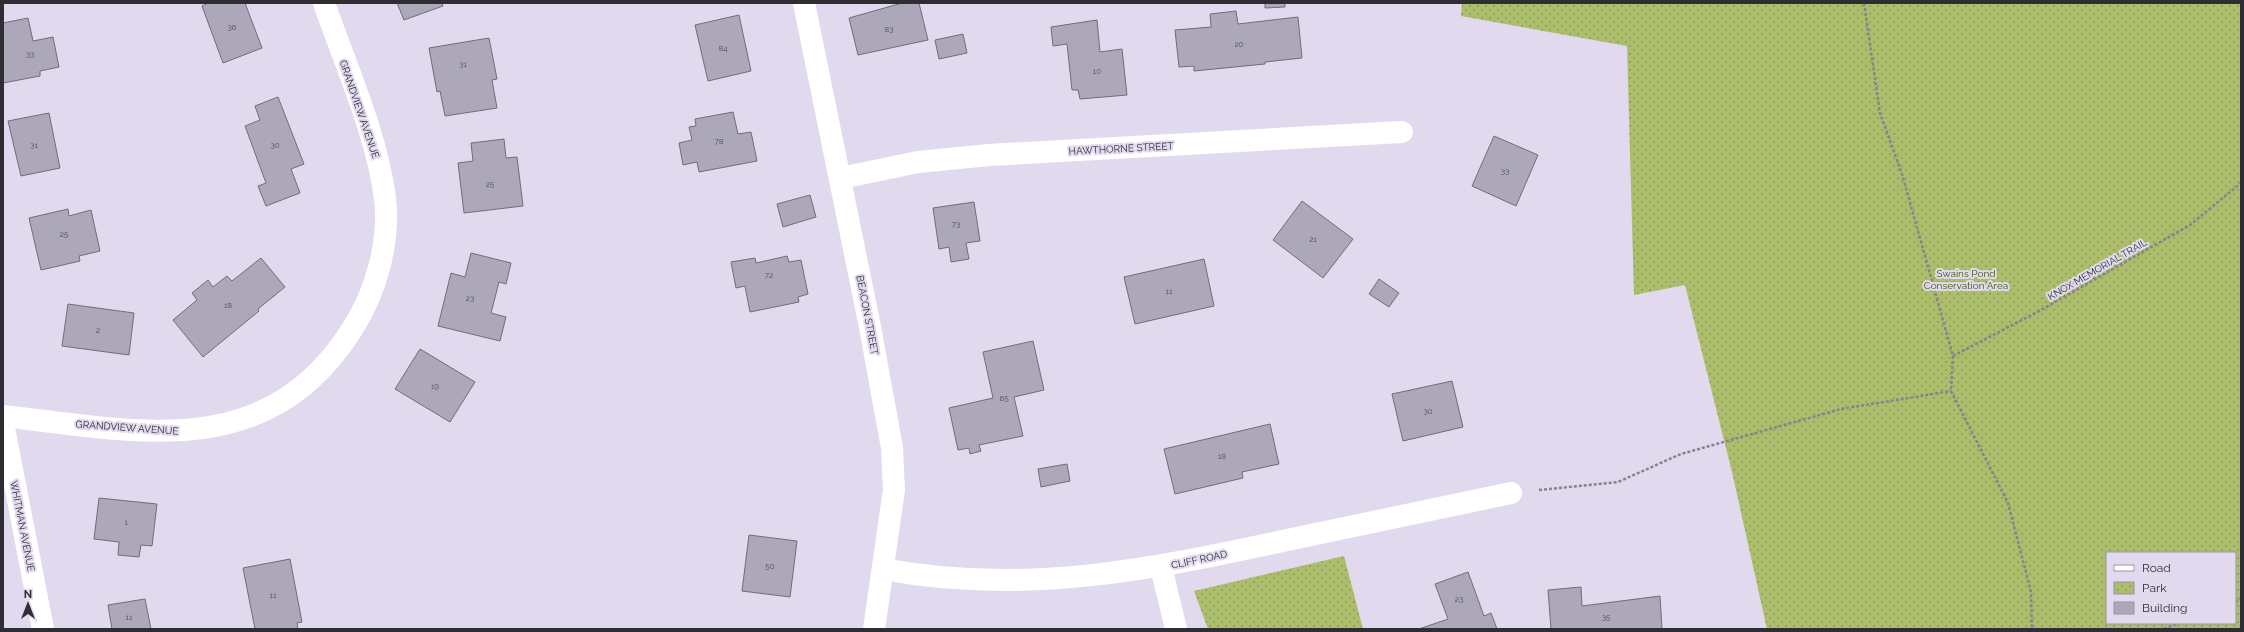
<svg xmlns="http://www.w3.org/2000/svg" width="2244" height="632" viewBox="0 0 2244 632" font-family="Raleway,sans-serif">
	<defs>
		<pattern id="park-dots" width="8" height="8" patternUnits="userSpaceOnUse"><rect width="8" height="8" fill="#acbe6b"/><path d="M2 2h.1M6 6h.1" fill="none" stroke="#8c9b59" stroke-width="1.8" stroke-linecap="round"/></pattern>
	</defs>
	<rect width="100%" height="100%" fill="#e1daee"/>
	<!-- park -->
	<g fill="url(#park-dots)" fill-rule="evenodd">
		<path d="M1462,3h779v626h-474l-35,-157 -47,-187 -51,10 -7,-249 -166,-30zM2107,553h128v70h-128z"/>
		<polygon points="1344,556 1363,629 1208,629 1194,591"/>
	</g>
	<!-- building -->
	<g fill="#ada7ba" stroke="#716b7d">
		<polygon points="208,3 245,3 262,48 223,63 202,6"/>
		<polygon points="397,3 442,3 443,6 404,20"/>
		<polygon points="902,3 919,3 928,40 858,55 849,18"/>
		<polygon points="1265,3 1285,3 1285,7 1265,8"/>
		<polygon points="1236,11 1238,24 1298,17 1302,58 1265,62 1265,64 1194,71 1194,66 1179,67 1175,30 1211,27 1210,14"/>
		<polygon points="739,15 751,71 708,81 695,25"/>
		<polygon points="28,18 33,41 53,37 59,67 40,71 40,76 3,83 3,23"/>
		<polygon points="1097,20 1100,52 1122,49 1127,95 1080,99 1078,90 1072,90 1067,44 1053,46 1051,27"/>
		<polygon points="963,34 967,53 939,59 935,40"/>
		<polygon points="489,38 497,79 492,80 497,108 445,116 440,91 437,92 429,48"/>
		<polygon points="278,97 304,164 291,169 300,193 266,206 258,186 266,183 245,126 260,120 255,106"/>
		<polygon points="733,112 738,134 751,132 757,161 699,172 697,162 683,165 679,143 692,140 689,127 696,126 695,119"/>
		<polygon points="49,113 60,168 21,176 8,121"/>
		<polygon points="1494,136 1538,155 1516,206 1472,186"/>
		<polygon points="504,139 506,158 517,157 523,206 464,213 458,163 473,161 471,143"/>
		<polygon points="810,195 816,217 783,227 777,204"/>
		<polygon points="1302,201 1353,239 1323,278 1273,240"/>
		<polygon points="974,202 980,241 966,243 969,259 951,262 949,247 939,249 933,208"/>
		<polygon points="68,209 69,216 91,210 100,251 79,256 80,261 41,270 29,218"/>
		<polygon points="471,253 511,263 506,284 499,282 491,313 506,317 500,341 438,326 451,273 465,277"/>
		<polygon points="787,256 789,262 801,260 808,294 798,297 799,302 750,312 745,286 736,288 731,262 755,258 756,263"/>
		<polygon points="261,258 285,287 258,309 259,311 203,357 173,320 197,300 192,293 208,280 213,287 227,276 232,281"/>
		<polygon points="1204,259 1214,306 1135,324 1124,277"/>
		<polygon points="1379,279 1399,293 1389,307 1369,294"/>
		<polygon points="68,304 134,313 129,355 62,346"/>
		<polygon points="1033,341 1044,390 1014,397 1023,436 979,445 981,451 970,454 969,448 958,450 949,408 993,398 983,352"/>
		<polygon points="420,349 475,382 450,422 395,389"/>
		<polygon points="1452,381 1463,427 1403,441 1392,394"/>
		<polygon points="1270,424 1279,464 1242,472 1243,478 1175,494 1164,449"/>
		<polygon points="1067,464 1070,481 1041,487 1038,469"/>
		<polygon points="99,498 157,504 152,546 141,545 139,557 118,555 119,542 94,539"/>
		<polygon points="749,535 797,541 790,597 742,591"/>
		<polygon points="290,559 302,622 297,623 298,629 255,629 243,568"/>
		<polygon points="1468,572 1484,616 1491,613 1497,629 1419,629 1448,619 1435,584"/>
		<polygon points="1581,587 1582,606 1660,596 1662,629 1551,629 1548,590"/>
		<polygon points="145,599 151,629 112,629 108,605"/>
	</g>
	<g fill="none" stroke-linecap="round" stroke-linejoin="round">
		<!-- path -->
		<g stroke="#878290" stroke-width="2.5" stroke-dasharray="3 2" stroke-linecap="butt">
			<polyline points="1864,3 1880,113 1902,174 1953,356 1951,391 2008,503 2031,592 2032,629"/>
			<polyline points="1953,356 2041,310 2190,225 2241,183"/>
			<polyline points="1539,490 1618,482 1681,454 1841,409 1951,391"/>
			<polyline points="2235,602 2241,599"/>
			<polyline points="2164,629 2179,623"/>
		</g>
		<!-- minor -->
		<g stroke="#fff" stroke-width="22">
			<polyline points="804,3 870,327 892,448 894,490 874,629"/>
			<polyline points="841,178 918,162 989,155 1402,132"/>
			<path d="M3,416c133,15 262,48 348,-85 25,-38 39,-88 34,-133 -9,-67 -39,-131 -61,-195"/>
			<polyline points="3,423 43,629"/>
			<polyline points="1161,567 1176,629"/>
			<path d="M883,569c142,27 271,0 409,-30 73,-15 146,-30 219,-46"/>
		</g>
	</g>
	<g text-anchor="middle" stroke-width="4" stroke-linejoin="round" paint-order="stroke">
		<!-- number labels -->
		<g font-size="8" fill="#4e4c56">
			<text x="232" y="30">36</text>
			<text x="889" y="32">83</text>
			<text x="1239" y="47">20</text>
			<text x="723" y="51">84</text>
			<text x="30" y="57">33</text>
			<text x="463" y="67">31</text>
			<text x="1097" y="74">10</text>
			<text x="719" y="144">78</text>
			<text x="34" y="148">31</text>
			<text x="275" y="148">30</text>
			<text x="1505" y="174">33</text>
			<text x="490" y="187">25</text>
			<text x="956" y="227">73</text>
			<text x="64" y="237">25</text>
			<text x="1313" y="242">21</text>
			<text x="769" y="278">72</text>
			<text x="1169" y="294">11</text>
			<text x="470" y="301">23</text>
			<text x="228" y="308">18</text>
			<text x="98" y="333">2</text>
			<text x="435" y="389">19</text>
			<text x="1004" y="401">65</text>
			<text x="1428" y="414">30</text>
			<text x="1222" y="459">18</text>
			<text x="126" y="525">1</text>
			<text x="770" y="569">50</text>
			<text x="273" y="598">11</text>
			<text x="1459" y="602">23</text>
			<text x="129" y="620">11</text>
			<text x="1606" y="620">35</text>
		</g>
		<!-- street labels -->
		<g font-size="10" fill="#2f2d34" stroke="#e1daee">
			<text transform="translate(360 109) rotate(71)" y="4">GRANDVIEW AVENUE</text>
			<text transform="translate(1121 148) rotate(-3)" y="4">HAWTHORNE STREET</text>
			<text transform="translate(2097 269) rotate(-30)" y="4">KNOX MEMORIAL TRAIL</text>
			<text transform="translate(868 315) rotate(79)" y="4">BEACON STREET</text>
			<text transform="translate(127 427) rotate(4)" y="4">GRANDVIEW AVENUE</text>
			<text transform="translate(23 526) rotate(79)" y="4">WHITMAN AVENUE</text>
			<text transform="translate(1199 559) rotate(-12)" y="4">CLIFF ROAD</text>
		</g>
		<!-- park labels -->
		<g font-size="10" fill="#46520c" stroke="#e1daee">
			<text x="1966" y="277">Swains Pond<tspan x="1966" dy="12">Conservation Area</tspan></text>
		</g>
	</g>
	<!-- border -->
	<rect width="2244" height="632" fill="none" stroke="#2f2d34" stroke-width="8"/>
	<!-- legend -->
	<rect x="2106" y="552" width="130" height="72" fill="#e1daee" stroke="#9a95a4"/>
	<rect x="2114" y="565" width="20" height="6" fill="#ffffff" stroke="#9a95a4"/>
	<text x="2142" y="572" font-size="12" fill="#2f2d34">Road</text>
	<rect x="2114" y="582" width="20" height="12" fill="url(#park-dots)" stroke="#9a95a4"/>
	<text x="2142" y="592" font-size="12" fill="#2f2d34">Park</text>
	<rect x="2114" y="602" width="20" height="12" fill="#ada7ba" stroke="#9a95a4"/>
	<text x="2142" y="612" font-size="12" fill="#2f2d34">Building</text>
	<!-- north arrow -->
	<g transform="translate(28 604)" stroke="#e1daee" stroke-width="3" paint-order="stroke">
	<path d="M0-3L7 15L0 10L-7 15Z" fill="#2f2d34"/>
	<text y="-6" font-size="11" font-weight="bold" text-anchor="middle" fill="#2f2d34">N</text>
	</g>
</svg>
